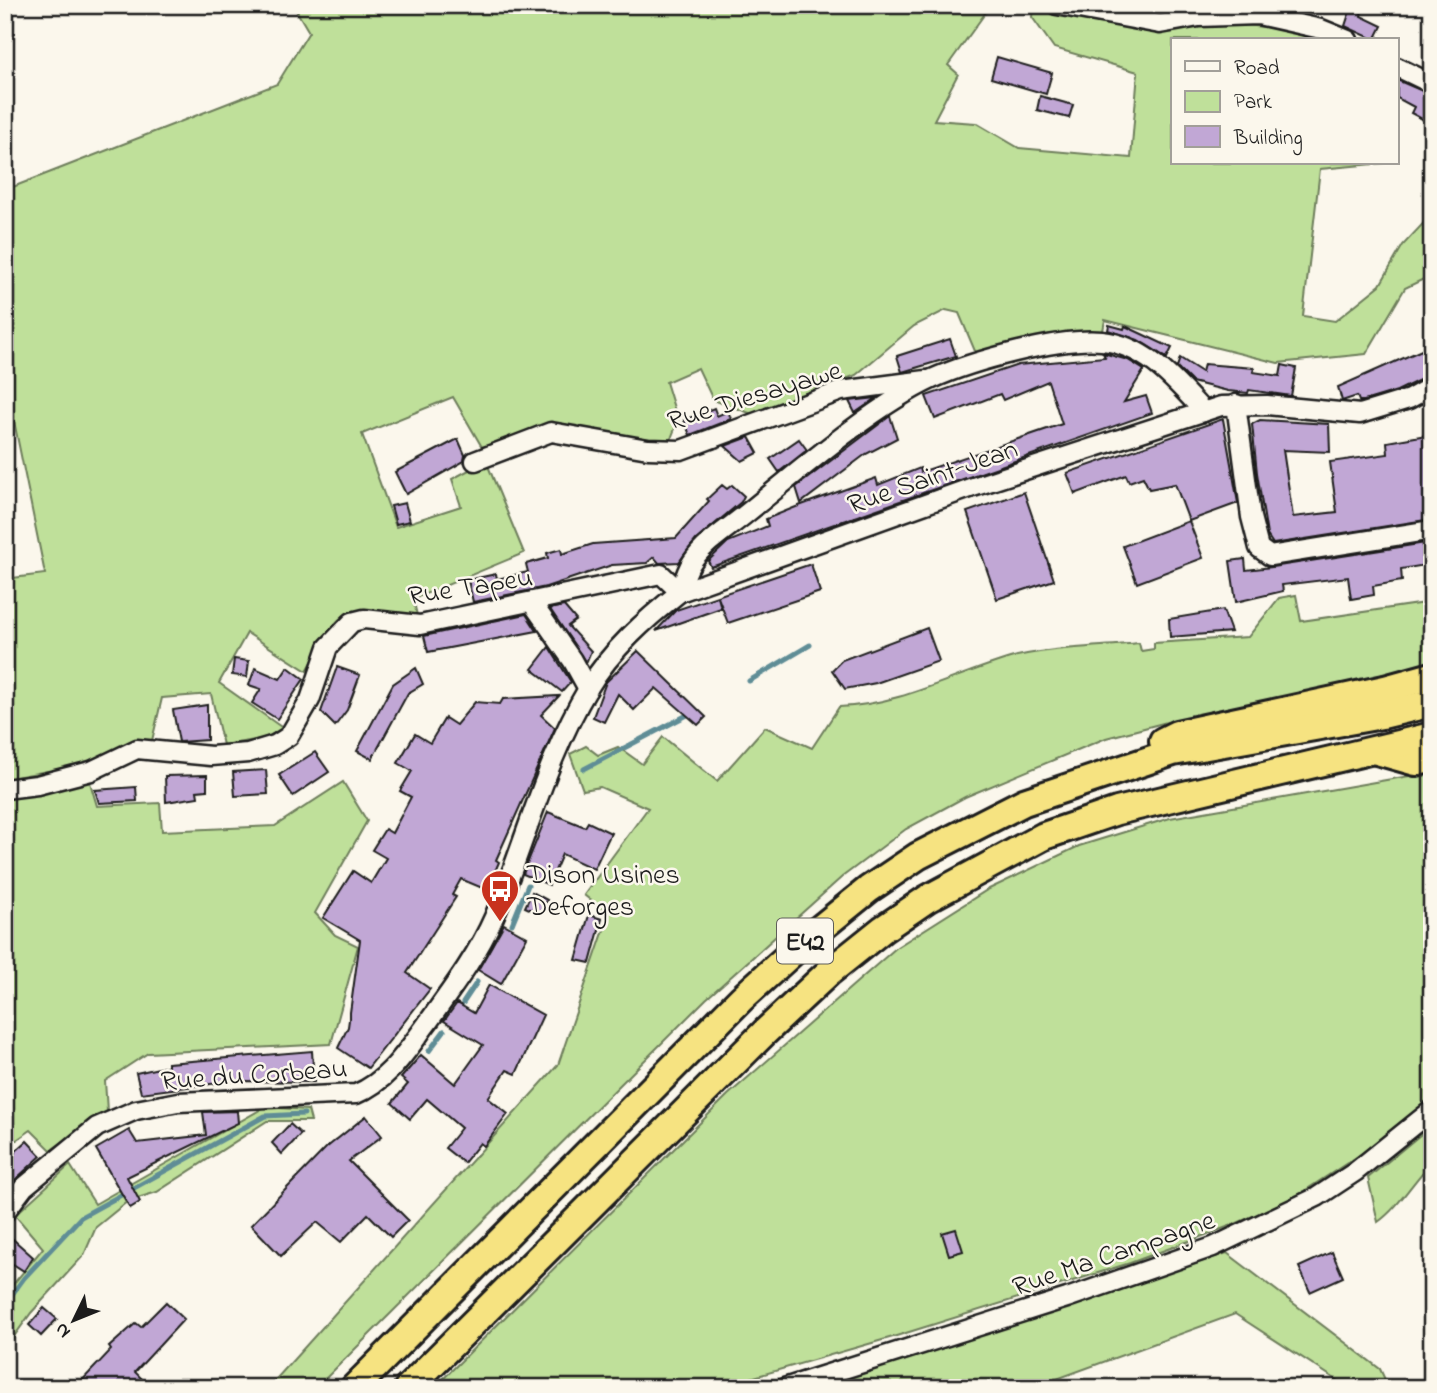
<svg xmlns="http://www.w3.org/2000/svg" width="1437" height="1393" viewBox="0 0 1437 1393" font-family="'Indie Flower',sans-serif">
	<rect width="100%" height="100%" fill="#fbf7ec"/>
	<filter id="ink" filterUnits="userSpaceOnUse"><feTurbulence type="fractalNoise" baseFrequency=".0143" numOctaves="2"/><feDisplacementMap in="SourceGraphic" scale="14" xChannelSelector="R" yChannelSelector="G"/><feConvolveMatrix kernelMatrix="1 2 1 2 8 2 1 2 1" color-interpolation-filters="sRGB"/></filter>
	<g filter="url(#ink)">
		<!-- green -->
		<g fill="#bfe09a" stroke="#6e7e5b" stroke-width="2">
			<path d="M293,5h698l-43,60 10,9 -24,46 42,3 43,25 112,10 7,-86 -84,-24 -22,-31 1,-9 123,24 66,-9 63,6 29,11h-141v123h212l-65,6 -17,147 32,5 45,-36 23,-40 29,-31v61l-27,13 -39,66 -88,9 -173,-43 -3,16 -125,20 -18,-43 -13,-3 -32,16 -58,49 -101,40 -42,-15 -15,-32 -32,14 12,39 -8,20 -123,-12 -65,18 -29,-50 -91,37 34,93 65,-21 -9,-27 34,-18 38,92 -111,46 4,16c-78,-10 -73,-12 -110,56l-60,-38 -28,50 65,46 -22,10 -39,6 -12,-51 -49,4 -11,47 -18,-1 -48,20 -80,15v-200l40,-5 -33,-163 -7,1v-222l272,-106 32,-52z"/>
			<polygon points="1080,5 1265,5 1263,10 1155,16"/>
			<path d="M1296,595l5,26 131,-19v62l-162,41 -103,17 -61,16 -141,59 -59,32 -64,48 -136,122 -390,389h-48l290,-323 51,-150 -25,-20 64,-87 -48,-21 -17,3 -13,-36 16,-8 12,9 20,-8 24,17 21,-27 54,44 48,-54 47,21 27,-41c61,-2 114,-32 171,-49 33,-10 92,-11 129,-15l2,8 13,-2v-6l94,-6 31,-39z"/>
			<polygon points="1432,772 1432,1099 1364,1152 1295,1197 1235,1224 1130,1263 893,1337 716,1388 434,1388 728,1095 897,947 987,890 1079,846 1170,818"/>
			<polygon points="89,779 97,806 160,803 162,831 275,826 343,782 367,821 315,913 335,935 358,946 331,1044 148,1053 105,1081 107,1111 51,1150 31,1130 5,1148 5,794"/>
			<polygon points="265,1107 308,1110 311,1121 267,1121 157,1192 128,1201 96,1227 84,1255 31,1313 5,1349 5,1294 43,1248 15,1215 70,1165 95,1204"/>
			<path d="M1432,1125v37c-19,19 -33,45 -54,60l-10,-44z"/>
			<polygon points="1227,1253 1380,1369 1389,1388 1349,1388 1235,1314 1032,1388 797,1388 1075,1304"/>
		</g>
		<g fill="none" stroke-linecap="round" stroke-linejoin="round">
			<!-- stream -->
			<g stroke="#5e8d96" stroke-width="5">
				<polyline points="749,681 810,645"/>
				<polyline points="584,769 693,712"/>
				<polyline points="512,924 528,885"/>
				<polyline points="463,1003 477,982"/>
				<polyline points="429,1051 444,1031"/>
				<polyline points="5,1304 24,1278 81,1217 265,1116 304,1114"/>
			</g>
		</g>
		<!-- building -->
		<g fill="#c1a7d5" stroke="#1c1c1c" stroke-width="2">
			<polygon points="1352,5 1363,5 1361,16 1382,26 1375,40 1345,26"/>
			<polygon points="997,57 1052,73 1046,94 991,78"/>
			<polygon points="1397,80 1432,95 1432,105 1424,120 1411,113 1414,107 1397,98"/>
			<polygon points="1040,96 1073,105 1069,118 1037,110"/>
			<polygon points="1109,325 1124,329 1125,326 1172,348 1167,358 1138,340 1108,330"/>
			<polygon points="950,339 956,356 902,372 897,356"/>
			<polygon points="1424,349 1432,357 1432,374 1397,391 1364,401 1359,401 1357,396 1342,401 1338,387"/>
			<polygon points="1103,353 1128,360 1144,370 1124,402 1146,396 1152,413 711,567 708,561 728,542 768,526 766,519 796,507 876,478 878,485 920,468 921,472 1062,424 1048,381 1003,400 1000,394 935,419 926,396 1018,365 1105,357"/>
			<polygon points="1180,358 1202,372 1204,364 1254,368 1253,372 1280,376 1282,365 1296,368 1291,396 1249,390 1248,393 1228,391 1192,382 1177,367"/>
			<polygon points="877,398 855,413 849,401"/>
			<polygon points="714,408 717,416 728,411 731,419 690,435 684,420"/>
			<polygon points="890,416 897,438 866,454 801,503 796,487"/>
			<polygon points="1223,419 1238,503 1189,521 1175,484 1149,489 1143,477 1129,482 1126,475 1075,494 1067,473"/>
			<polygon points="1260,420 1329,424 1330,452 1283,450 1293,517 1337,512 1330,462 1388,454 1387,442 1432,434 1432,519 1273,544 1267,535 1257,473 1252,424"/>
			<polygon points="749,437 758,453 742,461 725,446"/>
			<polygon points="458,439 465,455 464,461 406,494 395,472"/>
			<polygon points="799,439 807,450 779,472 770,459"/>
			<polygon points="722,485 727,489 732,485 744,496 741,502 696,540 679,562 659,563 654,557 647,563 612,565 546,587 473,602 468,580 496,574 497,579 528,572 526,564 548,558 547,553 561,549 562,554 593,544 676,538 709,501 707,499"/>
			<polygon points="1024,492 1054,580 997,599 967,512"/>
			<polygon points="405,503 410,521 396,524 391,506"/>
			<polygon points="1189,521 1203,558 1137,583 1123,546"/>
			<polygon points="1432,542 1432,564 1401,569 1402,581 1373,586 1374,595 1351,599 1348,577 1282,585 1283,591 1236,602 1230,561 1245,559 1246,570 1272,567"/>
			<polygon points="811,564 820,592 728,623 718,597 721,608 656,631 676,610"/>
			<polygon points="564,606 576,620 568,626 591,651 586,663 550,609"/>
			<polygon points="1223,610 1231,632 1170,637 1169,619"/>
			<polygon points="526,614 537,631 428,652 424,636"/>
			<polygon points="927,628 939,661 876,683 845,689 832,670 842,660"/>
			<polygon points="549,647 571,682 562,692 532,669"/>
			<polygon points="638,651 706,717 698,725 656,688 634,710 618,694 604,722 593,717 606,682"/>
			<polygon points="234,659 249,661 247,677 232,675"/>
			<polygon points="288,667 304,679 277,719 252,703 261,689 249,685 255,668 280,679"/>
			<polygon points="337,667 360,675 347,710 335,726 321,712"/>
			<polygon points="416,668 423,684 408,693 372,759 357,751 393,684"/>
			<polygon points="559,696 541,715 555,728 496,860 499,862 487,890 461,879 452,895 456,897 407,973 430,989 368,1068 338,1048 348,1027 360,940 323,918 353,871 371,883 386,858 372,850 385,829 392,833 411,797 400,791 412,771 398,763 415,734 430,743 445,718 456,725 475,702 500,704 503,699"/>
			<polygon points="207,705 207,740 179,742 173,710"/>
			<polygon points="315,752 329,772 293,796 279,775"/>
			<polygon points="266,770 268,794 235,796 233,772"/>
			<polygon points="207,775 207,790 197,791 198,797 166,802 165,776"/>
			<polygon points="136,787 137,801 99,803 95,790"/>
			<polygon points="548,812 585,827 588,822 611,833 594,869 562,854 549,885 523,874"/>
			<polygon points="532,892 547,900 540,914 525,907"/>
			<polygon points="589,915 602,919 590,963 576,960"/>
			<polygon points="504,924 527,937 501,984 478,970"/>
			<polygon points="489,985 543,1015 516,1074 507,1070 488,1098 508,1114 484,1146 480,1143 464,1163 445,1148 461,1128 427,1099 410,1119 392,1103 408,1084 401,1078 421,1055 455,1084 483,1045 444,1021 457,1003 474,1013"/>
			<polygon points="312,1051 314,1082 234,1081 141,1093 136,1073 168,1066 168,1063"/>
			<polygon points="237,1111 238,1123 127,1177 140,1202 130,1208 96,1149 129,1130 137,1143 206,1135 203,1112"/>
			<polygon points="366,1116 382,1136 349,1161 408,1220 391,1237 368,1214 341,1242 317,1222 281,1256 251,1225 326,1148"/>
			<polygon points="290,1124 301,1134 282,1154 272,1143"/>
			<polygon points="27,1141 41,1156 5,1189 5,1161"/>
			<polygon points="956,1229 963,1251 949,1255 942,1233"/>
			<polygon points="5,1232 33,1257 24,1271 5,1259"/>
			<polygon points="1332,1252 1343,1277 1310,1292 1299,1267"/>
			<polygon points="166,1302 184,1319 135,1372 151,1388 75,1388 111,1350 109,1347 136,1323 141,1327"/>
			<polygon points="44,1308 57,1319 41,1336 29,1325"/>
		</g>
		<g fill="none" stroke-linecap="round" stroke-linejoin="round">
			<defs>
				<g id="minor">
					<polyline points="1057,5 1160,24 1199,17 1258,15 1321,29 1348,40"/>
					<polyline points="1397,67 1432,84"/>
					<polyline points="1236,404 1251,517 1259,548 1270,556 1432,530"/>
					<polyline points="475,461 551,432 648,449 681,450 841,391 926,380"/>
					<path d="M680,592c3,-9 6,-21 12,-30 13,-20 37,-34 55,-49 52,-42 125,-106 185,-134 40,-18 127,-42 170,-38 44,4 74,41 102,71"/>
					<polyline points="532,603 572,660 588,689"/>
					<polyline points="5,789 37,785 91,771 137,749 211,756 248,753 275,745 289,736 310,700 328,647 352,622 364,619 420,625 661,574 680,592"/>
					<path d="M5,1212l19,-25 73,-60 39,-17 42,-8 178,-8c32,-13 50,-42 70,-69 25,-35 51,-69 68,-108 32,-76 52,-159 95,-230 23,-38 56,-67 91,-95l293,-105 248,-81 46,-1 93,9 49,-15 23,-13"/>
					<polyline points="784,1388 1067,1298 1213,1247 1317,1197 1355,1172 1432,1110"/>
				</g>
				<g id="highway">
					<polyline points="1163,741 1177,734 1385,689 1432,676"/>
					<polyline points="1377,751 1416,762 1432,759"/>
					<polyline points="354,1388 742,998 806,940 869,889 918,856 1024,802 1173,752 1382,715 1432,703"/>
					<polyline points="408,1388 765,1032 828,973 883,929 927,899 1044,836 1117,811 1432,736"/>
				</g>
			</defs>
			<!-- minor casing -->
			<use href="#minor" stroke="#1c1c1c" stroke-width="23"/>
			<!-- highway casing -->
			<use href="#highway" stroke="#1c1c1c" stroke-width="32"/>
			<!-- minor -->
			<use href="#minor" stroke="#fbf7ec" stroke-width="18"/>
			<!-- highway -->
			<use href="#highway" stroke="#f6e381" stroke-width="26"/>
		</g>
	</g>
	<!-- icons -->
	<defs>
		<symbol id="bus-pin" viewBox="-11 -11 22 30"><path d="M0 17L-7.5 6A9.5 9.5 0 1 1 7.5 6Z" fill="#c8321e" stroke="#fbf7ec"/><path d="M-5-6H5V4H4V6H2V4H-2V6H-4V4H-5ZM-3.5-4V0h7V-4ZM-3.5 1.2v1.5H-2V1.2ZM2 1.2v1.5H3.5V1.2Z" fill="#fff"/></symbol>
	</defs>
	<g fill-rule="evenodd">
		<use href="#bus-pin" x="478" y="867" width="44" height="60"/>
	</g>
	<g text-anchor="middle" stroke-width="5" stroke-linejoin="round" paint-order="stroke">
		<!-- shield labels -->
		<rect fill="#fbf7ec" stroke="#5f5e5a" stroke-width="2" x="777" y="918.5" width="56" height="45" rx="5"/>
		<g font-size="26" font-weight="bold" fill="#1c1c1c">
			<text x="805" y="950">E42</text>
		</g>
		<!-- street labels -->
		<g font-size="28" fill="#1c1c1c" stroke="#fbf7ec">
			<text transform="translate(754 394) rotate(-17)" y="10">Rue Diesayawe</text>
			<text transform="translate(932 475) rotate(-19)" y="10">Rue Saint-Jean</text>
			<text transform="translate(470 585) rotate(-9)" y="10">Rue Tapeu</text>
			<text transform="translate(254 1073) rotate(-4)" y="10">Rue du Corbeau</text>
			<text transform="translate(1113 1252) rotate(-19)" y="10">Rue Ma Campagne</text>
		</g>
		<!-- poi labels -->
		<g font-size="28" fill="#1c1c1c" stroke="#fbf7ec" text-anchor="start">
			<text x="527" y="883">Dison Usines<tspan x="527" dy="32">Deforges</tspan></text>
		</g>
	</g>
	<!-- margin -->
	<rect width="1437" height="1393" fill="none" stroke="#fbf7ec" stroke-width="28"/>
	<rect x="14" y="14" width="1409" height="1365" fill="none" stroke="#1c1c1c" stroke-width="2.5" filter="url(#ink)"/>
	<!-- legend -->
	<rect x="1171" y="38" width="228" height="126" fill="#fbf7ec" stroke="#a29f99" stroke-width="2"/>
	<rect x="1185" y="61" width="35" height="10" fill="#fbf7ec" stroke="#a29f99" stroke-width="2"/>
	<text x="1234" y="74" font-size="21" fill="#1c1c1c">Road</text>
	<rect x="1185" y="91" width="35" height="21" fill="#bfe09a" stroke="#a29f99" stroke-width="2"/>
	<text x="1234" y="108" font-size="21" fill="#1c1c1c">Park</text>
	<rect x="1185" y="126" width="35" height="21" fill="#c1a7d5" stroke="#a29f99" stroke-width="2"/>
	<text x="1234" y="144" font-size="21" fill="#1c1c1c">Building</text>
	<!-- north arrow -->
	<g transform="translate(74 1320) rotate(227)" stroke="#fbf7ec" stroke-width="5" paint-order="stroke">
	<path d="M0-5L12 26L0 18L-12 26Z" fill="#1c1c1c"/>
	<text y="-10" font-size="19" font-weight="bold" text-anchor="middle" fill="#1c1c1c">N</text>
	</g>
</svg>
